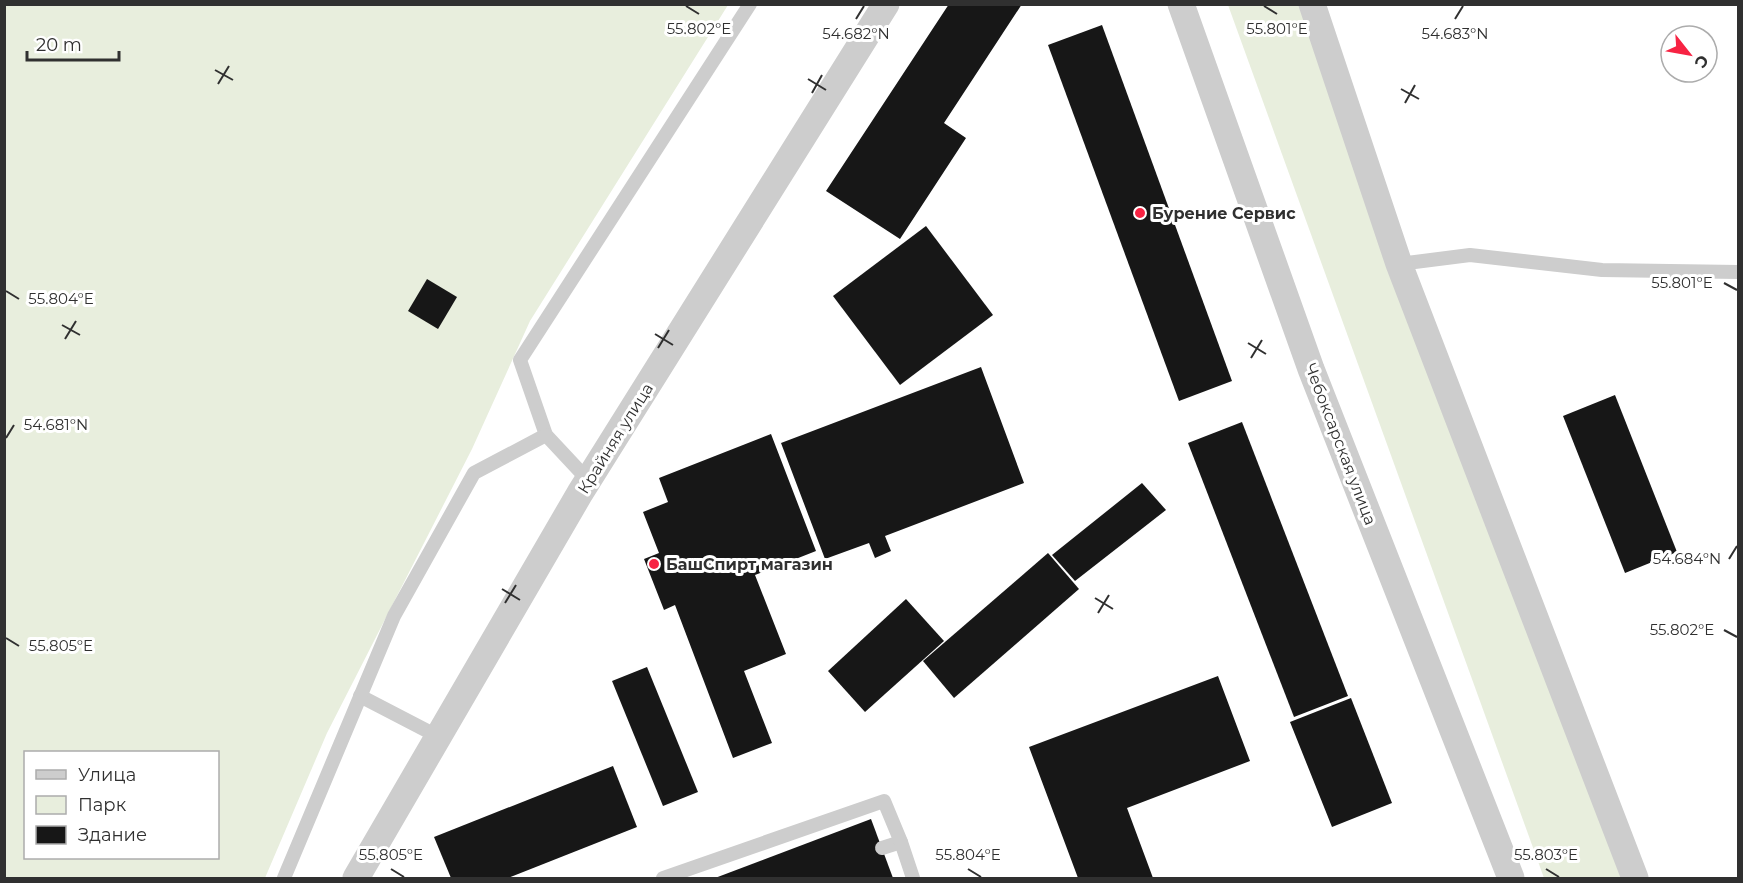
<svg xmlns="http://www.w3.org/2000/svg" width="1743" height="883" viewBox="0 0 1743 883" font-family="Montserrat,sans-serif">
	<rect width="100%" height="100%" fill="#fff"/>
	<!-- green -->
	<g fill="#e8eedd" fill-rule="evenodd">
		<path d="M5,5h723l-198,316 -58,128 -145,284 -62,145h-260zM26,752h192v106h-192z"/>
		<polygon points="1228,5 1305,5 1621,878 1544,878"/>
	</g>
	<!-- building -->
	<g fill="#171717">
		<polygon points="949,4 1022,4 944,123 966,138 900,239 826,191"/>
		<polygon points="1102,25 1232,381 1179,401 1048,45"/>
		<polygon points="926,226 993,315 900,385 833,296"/>
		<polygon points="427,279 457,297 438,329 408,311"/>
		<polygon points="981,367 1024,483 885,536 891,551 875,558 869,543 825,559 781,443"/>
		<polygon points="1615,395 1677,552 1625,573 1563,416"/>
		<polygon points="1242,422 1348,696 1294,717 1188,443"/>
		<polygon points="771,434 816,551 755,575 786,654 744,671 772,743 733,758 675,605 664,610 644,559 659,553 643,512 668,502 659,478"/>
		<polygon points="1142,483 1166,510 1075,581 1052,555"/>
		<polygon points="1048,553 1079,589 954,698 923,661"/>
		<polygon points="906,599 944,641 865,712 828,671"/>
		<polygon points="647,667 698,792 663,806 612,681"/>
		<polygon points="1218,676 1250,761 1127,808 1153,878 1078,878 1029,747"/>
		<polygon points="1351,698 1392,803 1332,827 1290,722"/>
		<polygon points="613,766 637,827 508,878 451,878 434,837"/>
		<polygon points="871,819 893,878 715,878"/>
	</g>
	<g fill="none" stroke-linecap="round" stroke-linejoin="round">
		<!-- lane -->
		<g stroke="#cdcdcd" stroke-width="14">
			<polyline points="1399,264 1470,255 1602,270 1738,272"/>
			<polyline points="588,480 546,435 520,360 750,4"/>
			<polyline points="360,696 439,737"/>
			<polyline points="882,848 901,842"/>
			<polyline points="284,878 394,616 474,473 546,435"/>
			<polyline points="663,878 884,801 901,842 913,878"/>
		</g>
		<!-- street -->
		<g stroke="#cdcdcd" stroke-width="27">
			<polyline points="1181,4 1311,369 1511,878"/>
			<polyline points="1312,4 1399,264 1635,878"/>
			<polyline points="356,878 580,493 886,4"/>
		</g>
	</g>
	<!-- ticks -->
	<path fill="none" stroke="#303030" stroke-width="2" d="M686,6l13,8M1264,6l13,8M856,19l8,-13M1455,19l8,-13M215,70l18,10M808,79l18,11M218,84l11,-18M1401,89l18,10M812,93l10,-18M1405,103l10,-18M1724,283l13,7M6,291l13,8M62,325l18,10M655,334l18,11M65,339l11,-18M1248,343l18,11M658,348l11,-18M1251,358l11,-18M6,438l8,-13M1729,559l8,-13M502,589l18,11M1095,598l18,11M505,603l11,-18M1098,613l11,-18M1724,630l13,7M6,638l13,8M391,869l13,8M968,869l13,8M1546,869l13,8"/>
	<!-- markers -->
	<g fill="#f72343" stroke="#fff" stroke-width="2">
		<circle cx="1140" cy="213" r="6"/>
		<circle cx="654" cy="564" r="6"/>
	</g>
	<g text-anchor="middle" stroke-width="6" stroke-linejoin="round" paint-order="stroke">
		<!-- poi labels -->
		<g font-size="16" font-weight="bold" fill="#303030" stroke="#fff" text-anchor="start">
			<text x="1152" y="219">Бурение Сервис</text>
			<text x="666" y="570">БашСпирт магазин</text>
		</g>
		<!-- street labels -->
		<g font-size="16" fill="#303030" stroke="#fff">
			<text transform="translate(615 438) rotate(-58)" y="6">Крайняя улица</text>
			<text transform="translate(1341 444) rotate(69)" y="6">Чебоксарская улица</text>
		</g>
	</g>
	<g font-size="15" text-anchor="middle" fill="#303030" stroke="#fff" stroke-width="6" stroke-linejoin="round" paint-order="stroke">
		<text x="699" y="34">55.802°E</text>
		<text x="1277" y="34">55.801°E</text>
		<text x="856" y="39">54.682°N</text>
		<text x="1455" y="39">54.683°N</text>
		<text x="1682" y="288">55.801°E</text>
		<text x="61" y="304">55.804°E</text>
		<text x="56" y="430">54.681°N</text>
		<text x="1687" y="564">54.684°N</text>
		<text x="1682" y="635">55.802°E</text>
		<text x="61" y="651">55.805°E</text>
		<text x="391" y="860">55.805°E</text>
		<text x="968" y="860">55.804°E</text>
		<text x="1546" y="860">55.803°E</text>
	</g>
	<!-- border -->
	<rect width="1743" height="883" fill="none" stroke="#303030" stroke-width="12"/>
	<!-- legend -->
	<rect x="24" y="751" width="195" height="108" fill="#ffffff" stroke="#acacac" stroke-width="1.5"/>
	<rect x="36" y="770" width="30" height="9" fill="#cdcdcd" stroke="#acacac" stroke-width="1.5"/>
	<text x="78" y="781" font-size="18" fill="#303030">Улица</text>
	<rect x="36" y="796" width="30" height="18" fill="#e8eedd" stroke="#acacac" stroke-width="1.5"/>
	<text x="78" y="811" font-size="18" fill="#303030">Парк</text>
	<rect x="36" y="826" width="30" height="18" fill="#171717" stroke="#acacac" stroke-width="1.5"/>
	<text x="78" y="841" font-size="18" fill="#303030">Здание</text>
	<!-- north arrow -->
	<g transform="translate(1689 54) rotate(121)"><circle r="28" fill="#ffffff" stroke="#acacac" stroke-width="1.5"/>
	<path d="M0-4.5L10 22L0 15L-10 22Z" fill="#f72343"/>
	<text y="-9" font-size="16" font-weight="bold" text-anchor="middle" fill="#303030">С</text>
	</g>
	<!-- scale -->
	<path d="M27 51v9h92v-9" fill="none" stroke="#303030" stroke-width="3"/>
	<text x="36" y="51" font-size="18" fill="#303030" stroke="#ffffff" stroke-width="4.5" paint-order="stroke">20 m</text>
</svg>
